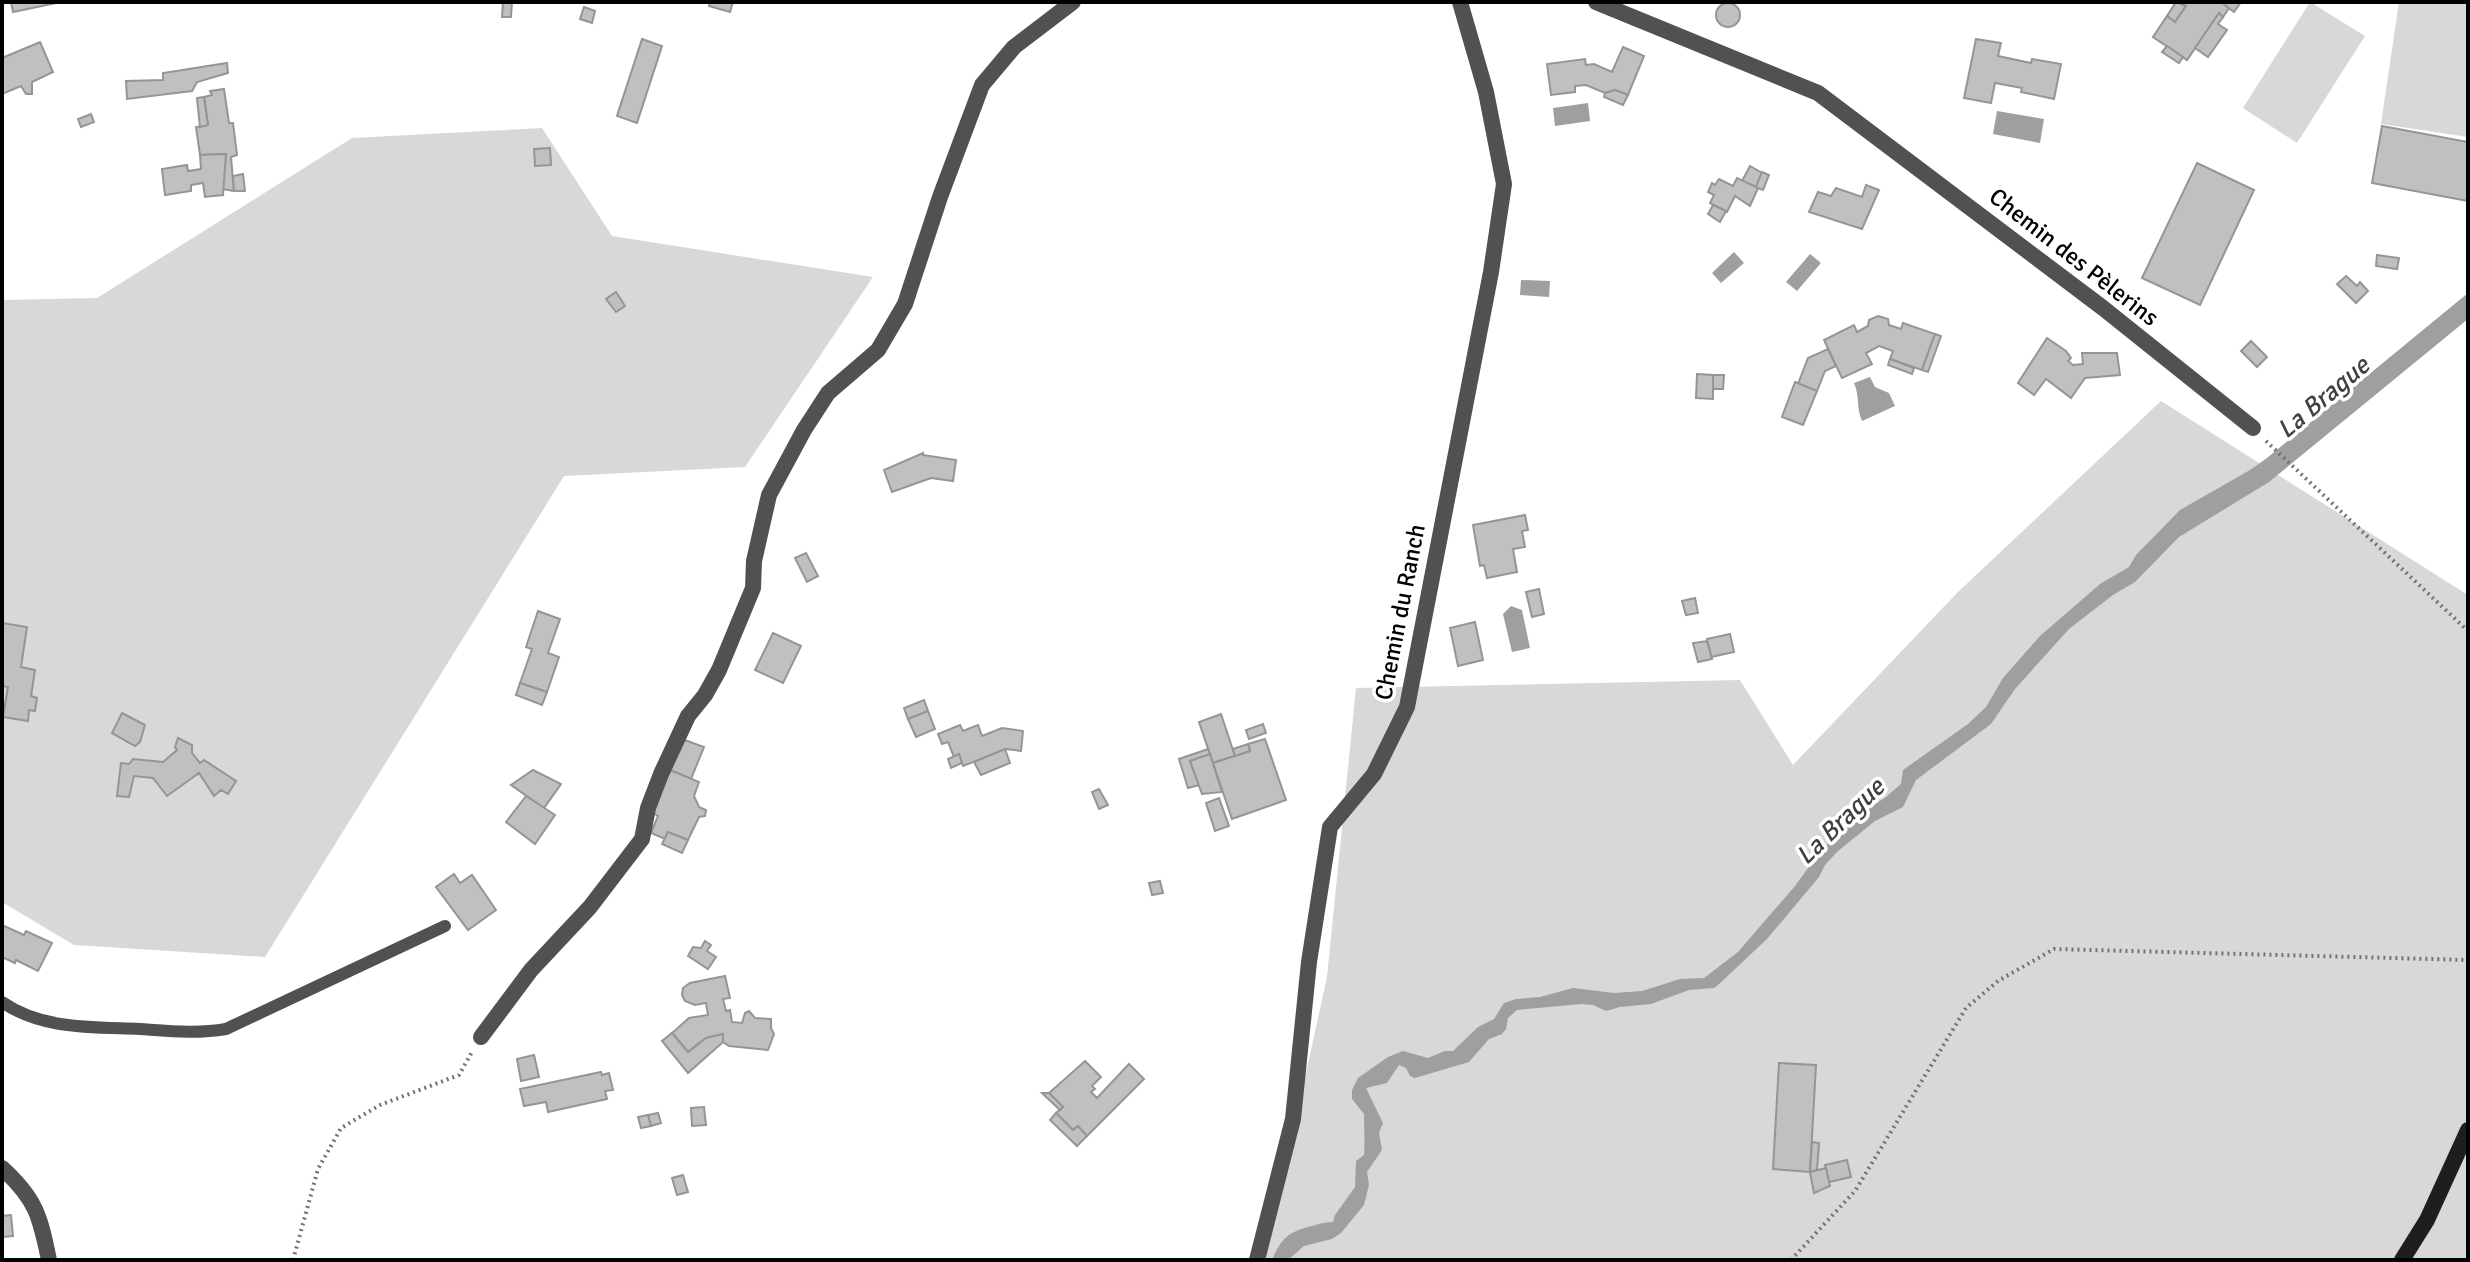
<svg xmlns="http://www.w3.org/2000/svg" width="2470" height="1262" viewBox="0 0 2470 1262" font-family="Signika,sans-serif">
	<rect width="100%" height="100%" fill="#fff"/>
	<!-- green -->
	<g fill="#d8d8d8">
		<polygon points="2310,2 2365,36 2297,143 2243,108"/>
		<polygon points="2399,2 2468,2 2468,137 2381,124"/>
		<polygon points="542,128 612,236 873,277 745,467 564,476 265,957 74,945 2,902 2,300 97,298 352,138"/>
		<polygon points="2161,401 2468,595 2468,1260 1265,1260 1327,977 1356,688 1740,680 1793,765 1957,593"/>
	</g>
	<!-- water -->
	<g fill="#9f9f9f">
		<polygon points="1588,103 1590,121 1555,126 1553,108"/>
		<polygon points="1997,111 2044,119 2040,143 1993,134"/>
		<polygon points="1734,252 1744,263 1721,283 1712,273"/>
		<polygon points="1810,254 1821,263 1797,291 1786,282"/>
		<polygon points="1521,280 1550,281 1549,297 1520,295"/>
		<path d="M2468,293v26l-199,163 -90,55 -44,45 -22,13 -44,34 -54,60 -24,35 -75,56 -13,27 -28,14 -37,30 -13,14 -6,12 -52,62 -49,46 -4,3 -25,2 -38,14 -31,3 -14,4 -13,-6 -11,-1 -65,6 -9,8 -2,11 -4,5 -13,5 -20,23 -54,16 -5,-2 -4,-8 -7,-3 -12,18 -21,5 17,35 -4,10 3,17 -15,22 2,13 -5,20 -23,28 -9,6 -28,7 -16,14h-16c9,-20 14,-27 36,-33 8,-2 16,-5 25,-5l2,-7 20,-28 1,-26 8,-6c1,-13 0,-28 0,-41l-12,-15v-9l6,-12 30,-21 15,-6 25,7 17,-7h8l25,-24 16,-8 10,-16 12,-4 24,-2 33,-9 41,5 28,-2 38,-12 24,-1 34,-26 57,-66 27,-37 33,-32 31,-20 15,-13 2,-14 65,-46 18,-17 17,-29 37,-42 60,-52 29,-17 7,-12 44,-45 70,-40 17,-12z"/>
		<path d="M1870,377l5,10 14,6 6,13 -33,15c-6,-14 -2,-24 -8,-38z"/>
		<polygon points="1511,606 1522,610 1530,648 1512,652 1503,614"/>
	</g>
	<!-- building -->
	<g fill="#c0c0c0" stroke="#959595" stroke-width="2">
		<polygon points="11,2 61,2 13,12"/>
		<polygon points="503,2 512,2 511,17 502,17"/>
		<polygon points="710,2 733,2 730,12 709,6"/>
		<polygon points="2176,2 2186,6 2175,22 2167,16"/>
		<polygon points="2180,2 2221,2 2229,8 2223,17 2219,13 2187,60 2153,37 2167,16 2175,22 2186,6"/>
		<polygon points="2221,2 2241,2 2234,12"/>
		<circle cx="1728" cy="15" r="12"/>
		<polygon points="584,7 595,11 592,23 580,19"/>
		<polygon points="2219,13 2223,17 2218,24 2227,30 2208,57 2195,48"/>
		<polygon points="642,39 662,46 637,123 617,116"/>
		<polygon points="1976,39 2001,43 1998,56 2031,63 2032,59 2061,64 2054,99 2021,92 2022,88 1995,83 1991,103 1964,98"/>
		<polygon points="40,42 53,72 32,82 32,94 26,94 21,86 2,94 2,58"/>
		<polygon points="2167,46 2183,57 2179,63 2162,52"/>
		<polygon points="1623,47 1644,56 1628,95 1615,90 1605,93 1586,85 1575,86 1575,92 1551,95 1547,64 1585,59 1586,65 1594,64 1612,72"/>
		<polygon points="227,63 228,73 197,82 192,91 127,99 126,81 163,80 163,73"/>
		<polygon points="224,89 229,123 233,123 237,155 231,157 234,191 222,189 226,154 200,155 196,127 208,125 204,97 212,95 210,91"/>
		<polygon points="1615,90 1628,95 1623,105 1604,97 1605,93"/>
		<polygon points="204,97 208,125 200,127 197,98"/>
		<polygon points="91,114 94,122 81,127 78,119"/>
		<polygon points="2382,126 2468,142 2468,201 2372,183"/>
		<polygon points="550,148 551,165 535,166 534,149"/>
		<polygon points="226,154 223,195 205,197 203,183 191,185 191,191 165,195 162,169 187,165 188,171 201,169 200,155"/>
		<polygon points="2197,163 2254,190 2200,305 2142,278"/>
		<polygon points="1750,166 1762,173 1756,187 1742,181"/>
		<polygon points="1762,172 1769,175 1763,190 1758,188 1750,206 1735,196 1727,212 1710,203 1714,195 1708,192 1712,183 1715,185 1719,179 1733,186 1737,178 1756,187"/>
		<polygon points="243,174 245,191 234,191 233,176"/>
		<polygon points="1866,185 1879,190 1862,229 1809,212 1818,192 1831,196 1836,188 1862,197"/>
		<polygon points="1713,205 1726,211 1720,222 1708,214"/>
		<polygon points="2377,255 2399,258 2397,269 2376,266"/>
		<polygon points="2346,276 2357,286 2360,282 2368,291 2356,303 2337,284"/>
		<polygon points="616,292 625,306 616,312 606,299"/>
		<polygon points="1878,316 1888,319 1889,325 1901,329 1903,323 1935,334 1922,370 1890,359 1893,351 1879,346 1866,353 1872,364 1842,378 1824,340 1854,325 1857,332 1868,326 1869,320"/>
		<polygon points="1935,334 1941,336 1928,372 1922,370"/>
		<polygon points="2047,338 2066,351 2071,358 2068,361 2073,365 2083,364 2082,353 2117,353 2120,375 2085,378 2071,398 2046,379 2034,395 2018,383"/>
		<polygon points="2251,341 2267,357 2257,367 2241,351"/>
		<polygon points="1828,349 1836,366 1825,371 1817,391 1798,384 1808,358"/>
		<polygon points="1890,359 1914,368 1912,374 1888,365"/>
		<polygon points="1697,374 1713,375 1713,399 1696,398"/>
		<polygon points="1713,375 1724,375 1723,389 1713,389"/>
		<polygon points="1795,382 1817,391 1803,425 1782,417"/>
		<polygon points="923,453 923,455 956,460 953,481 931,478 892,492 884,470"/>
		<polygon points="1525,515 1528,530 1522,531 1525,547 1513,549 1517,572 1487,578 1484,565 1480,566 1473,525"/>
		<polygon points="806,553 818,576 807,582 795,558"/>
		<polygon points="1539,589 1544,614 1532,617 1526,592"/>
		<polygon points="1695,598 1698,613 1686,615 1682,601"/>
		<polygon points="538,611 560,619 548,653 559,657 547,692 520,683 532,649 526,647"/>
		<polygon points="1475,622 1483,660 1458,666 1450,628"/>
		<polygon points="2,623 27,627 21,667 35,670 31,696 37,698 35,711 29,710 28,721 3,717 8,687 2,686"/>
		<polygon points="773,633 801,646 783,683 755,670"/>
		<polygon points="1730,634 1734,652 1711,657 1707,639"/>
		<polygon points="1707,641 1712,659 1698,662 1693,643"/>
		<polygon points="520,683 547,692 542,705 516,695"/>
		<polygon points="924,700 928,711 908,719 904,708"/>
		<polygon points="928,711 935,729 916,737 908,719"/>
		<polygon points="122,713 145,725 140,742 135,746 112,733"/>
		<polygon points="1221,714 1235,756 1213,763 1199,722"/>
		<polygon points="1263,724 1266,733 1249,739 1246,730"/>
		<polygon points="960,725 963,731 978,725 982,736 1002,728 1023,731 1021,751 1006,749 963,766 959,754 954,757 948,742 942,744 938,734"/>
		<polygon points="178,738 192,745 192,753 200,763 204,760 236,781 228,794 221,790 214,796 199,773 167,796 153,778 134,776 129,797 117,796 121,763 129,764 133,759 163,762 177,750 175,747"/>
		<polygon points="682,739 704,747 691,779 670,770"/>
		<polygon points="1265,739 1286,800 1232,819 1213,763 1250,751 1248,744"/>
		<polygon points="1248,744 1250,751 1235,756 1233,749"/>
		<polygon points="1005,749 1010,763 981,775 974,762"/>
		<polygon points="1208,749 1210,754 1190,761 1199,785 1188,788 1179,759"/>
		<polygon points="959,754 962,763 951,768 948,759"/>
		<polygon points="1210,754 1222,792 1202,794 1190,761"/>
		<polygon points="533,770 561,784 544,808 511,785"/>
		<polygon points="670,770 699,782 694,796 699,807 706,810 705,816 699,817 688,840 668,832 665,839 651,833 658,816 653,813"/>
		<polygon points="1099,789 1108,805 1099,809 1092,792"/>
		<polygon points="526,796 555,815 535,844 506,822"/>
		<polygon points="1219,798 1229,826 1215,831 1206,803"/>
		<polygon points="668,832 688,840 682,853 662,844"/>
		<polygon points="454,874 460,883 472,875 496,910 468,930 436,887"/>
		<polygon points="1160,881 1163,893 1152,895 1149,883"/>
		<polygon points="2,925 24,935 26,931 52,943 38,971 16,960 15,963 2,957"/>
		<polygon points="705,941 711,945 707,951 716,957 708,969 688,956 693,947 701,948"/>
		<polygon points="725,976 730,998 723,999 726,1011 730,1010 732,1022 742,1023 745,1013 749,1011 755,1018 771,1019 771,1028 774,1034 768,1050 729,1046 723,1042 723,1034 706,1038 688,1052 672,1033 689,1018 708,1015 706,1003 695,1005 685,1001 682,995 683,988 690,983"/>
		<polygon points="672,1033 688,1052 706,1038 723,1034 723,1042 688,1073 662,1041"/>
		<polygon points="534,1055 539,1077 521,1081 517,1059"/>
		<polygon points="1085,1061 1101,1077 1092,1086 1095,1089 1091,1092 1097,1098 1129,1064 1144,1079 1087,1136 1078,1126 1073,1130 1056,1113 1063,1107 1049,1093"/>
		<polygon points="1779,1063 1816,1065 1810,1172 1773,1169"/>
		<polygon points="601,1072 602,1075 609,1073 613,1090 605,1091 607,1099 548,1112 546,1102 524,1106 520,1089"/>
		<polygon points="1042,1093 1049,1093 1063,1107 1060,1110"/>
		<polygon points="704,1107 706,1125 692,1126 691,1108"/>
		<polygon points="658,1113 661,1123 651,1126 648,1115"/>
		<polygon points="1056,1113 1073,1130 1078,1126 1087,1136 1077,1146 1050,1120"/>
		<polygon points="648,1115 651,1126 641,1128 638,1117"/>
		<polygon points="1812,1142 1819,1143 1817,1170 1810,1172"/>
		<polygon points="1847,1160 1851,1177 1829,1182 1825,1165"/>
		<polygon points="1826,1168 1830,1186 1814,1193 1810,1172"/>
		<polygon points="683,1175 688,1192 677,1195 672,1178"/>
		<polygon points="11,1215 13,1236 2,1237 2,1216"/>
	</g>
	<g fill="none" stroke-linecap="round" stroke-linejoin="round">
		<!-- path -->
		<g stroke="#737373" stroke-width="4" stroke-dasharray="2 4" stroke-linecap="butt">
			<polyline points="2266,441 2468,631"/>
			<polyline points="293,1260 318,1169 341,1128 380,1105 459,1075 472,1052"/>
			<polyline points="1791,1260 1855,1191 1966,1008 1998,981 2054,949 2468,960"/>
		</g>
		<!-- lane -->
		<path stroke="#515151" stroke-width="12" d="M2,1002c40,28 91,25 138,27 29,2 57,5 86,0l219,-103"/>
		<!-- street -->
		<g stroke="#515151" stroke-width="16">
			<polyline points="1596,2 1818,93 2103,308 2253,428"/>
			<polyline points="481,1037 531,970 590,907 642,839 648,808 661,774 688,716 705,695 719,670 753,588 754,561 769,495 804,430 828,393 878,350 905,304 940,197 982,85 1014,47 1073,2"/>
			<path d="M2,1168c34,31 38,48 47,92"/>
			<polyline points="1257,1260 1293,1119 1309,962 1330,827 1374,774 1407,707 1491,272 1504,184 1486,92 1460,2"/>
		</g>
		<!-- secondary -->
		<polyline stroke="#1e1e1e" stroke-width="16" points="2402,1260 2427,1220 2468,1130"/>
	</g>
	<g text-anchor="middle" stroke-width="7" stroke-linejoin="round" paint-order="stroke">
		<!-- street labels -->
		<g font-size="24" fill="#000" stroke="#fff">
			<text transform="translate(2074 257) rotate(38)" y="8">Chemin des Pèlerins</text>
			<text transform="translate(1400 612) rotate(-79)" y="8">Chemin du Ranch</text>
		</g>
		<!-- water labels -->
		<g font-size="26" font-style="italic" fill="#404040" stroke="#fff">
			<text transform="translate(2323 397) rotate(-40)" y="9">La Brague</text>
			<text transform="translate(1840 821) rotate(-44)" y="9">La Brague</text>
		</g>
	</g>
	<!-- border -->
	<rect width="2470" height="1262" fill="none" stroke="#000000" stroke-width="8"/>
</svg>
